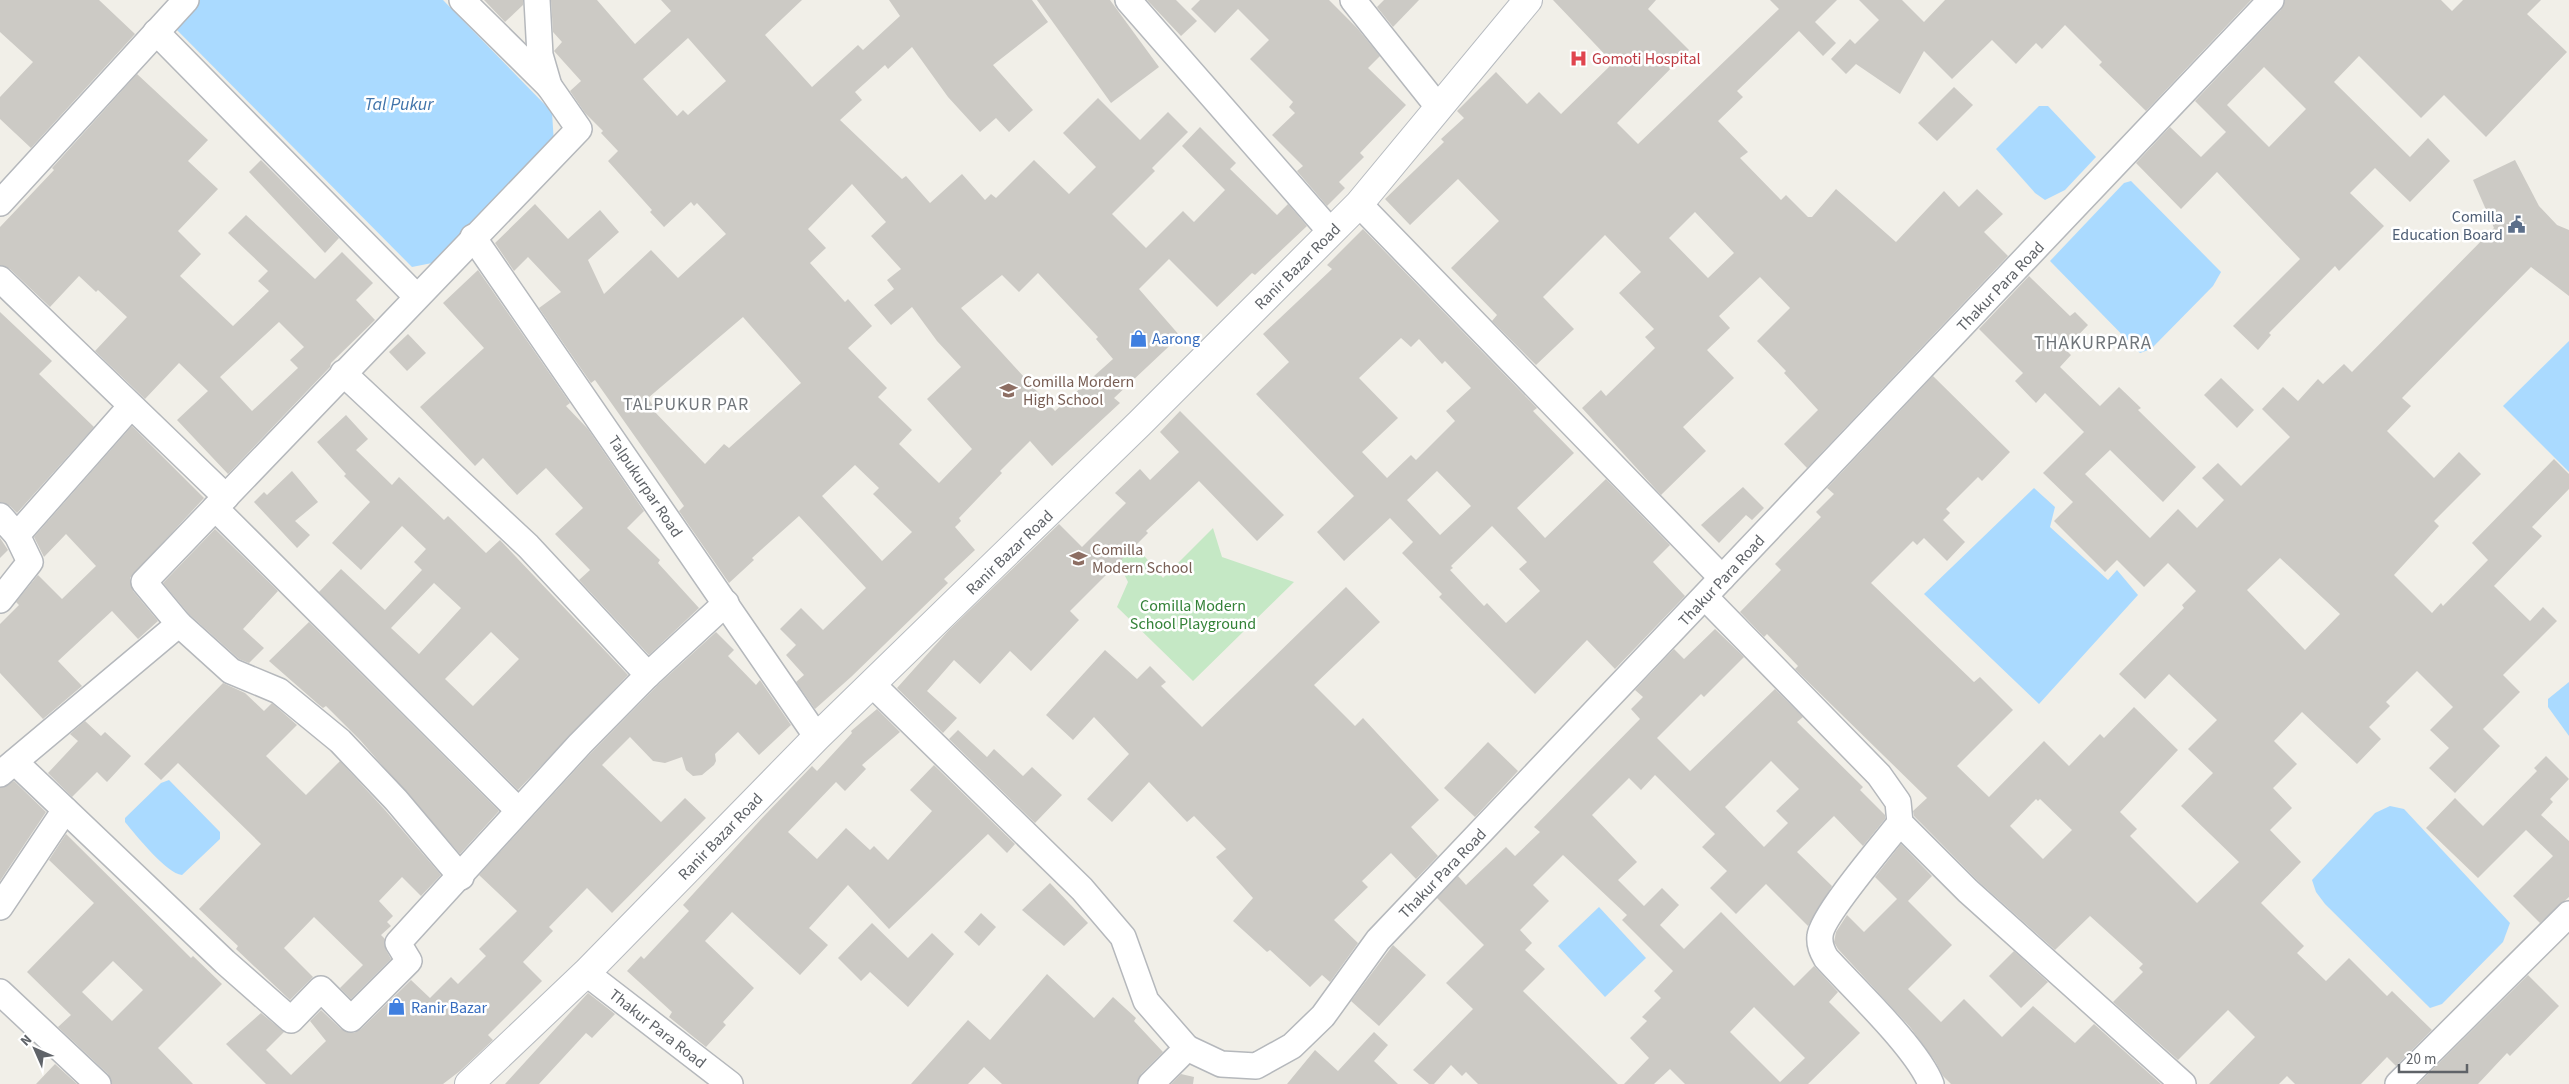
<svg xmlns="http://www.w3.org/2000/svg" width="2569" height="1084" viewBox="0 0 2569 1084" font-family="'Source Sans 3',sans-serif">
	<rect width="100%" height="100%" fill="#f1efe8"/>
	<!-- green -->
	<polygon fill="#c5e8c5" points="1213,528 1222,557 1294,582 1193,681 1117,607 1128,582 1117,560 1135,545 1163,578"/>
	<!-- water -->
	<g fill="#aadaff">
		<polygon points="195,0 443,0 552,112 554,144 432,263 412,267 170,23"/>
		<polygon points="2039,106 2048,106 2096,157 2065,190 2045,200 2035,193 1996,149"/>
		<polygon points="2131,181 2221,272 2213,286 2151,349 2140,353 2050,261 2124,183"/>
		<polygon points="2569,341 2569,472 2503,406"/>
		<polygon points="2034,488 2055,507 2050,527 2108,580 2117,570 2138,595 2039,704 1924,594"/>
		<polygon points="2569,682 2569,736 2548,707 2548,699"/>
		<path d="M169,780l51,52v7l-38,36c-15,-1 -47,-41 -57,-53v-4l36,-35z"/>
		<polygon points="2390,806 2404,809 2510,923 2503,942 2442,1004 2430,1008 2325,904 2316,892 2312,880 2375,813"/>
		<polygon points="1599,907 1646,958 1605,997 1558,946"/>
	</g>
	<!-- building -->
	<g fill="#cccac5" fill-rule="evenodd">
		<polygon points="0,0 99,0 135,34 31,148 0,119 0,97 33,62 0,32"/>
		<polygon points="484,0 523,0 523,5 505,22"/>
		<path d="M551,0h46l38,44 36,-33 -10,-11h141l-37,35 47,52 46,-42 5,5 37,-34 -11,-16h143l16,22 -55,43 40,45 -24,22 -13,-14 -16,14 -32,-35 -36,-50 -24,22 -3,-4 -30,27 7,8 -22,20 62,59 4,-3 24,27 32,-29 23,26 6,-6 5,4 38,-38 35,34 27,-27 -33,-34 35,-35 42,42 28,-28 20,20 -36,36 3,3 -43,43 34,34 37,-37 11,11 31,-32 -43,-44 18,-19 36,36 -6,6 47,46 11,-11 19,22 -52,49 -3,-2 -35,34 -48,-48 -30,30 41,47 -66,62 6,5 -68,63 -22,-25 -30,30 2,2 -43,45 2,3 -6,6 20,23 -31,29 4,4 -97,94 -36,32 -19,-27 8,-7 -18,-20 10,-10 -16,-16 21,-21 22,22 43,-42 -67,-72 -47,42 2,2 -25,23 -50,-72 5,-5 -89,-126 -4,3 -52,-75 22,-16 -33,-35 -14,14 -19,-28 40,-39 33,35 32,-29 19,22 -31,28 16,34 47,-44 27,28 48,-44 -29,-31 -3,3 -3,-4 -27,25 -14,-15 2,-2 -44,-49 10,-10 -17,-18 2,-2 -18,-18 -15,-22 11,-10 -27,-30 8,-9 -9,-10zM688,38l38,43 -38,34 -5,-5 -6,6 -34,-37zM852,184l34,38 -15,14 30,33 -14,11 7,9 -20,16 17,20 21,-18 25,34 24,26 -34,32 45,50 -33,34 -40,-39 13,-14 -34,-33 9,-9 -39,-40 24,-22 -24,-27 -3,3 -35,-39 16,-15 -18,-19zM1038,273l60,64 -2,2 17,20 -58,52 -94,-103 41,-33 17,17zM743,317l58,66 -72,65 -5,-4 -19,20 -54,-56 2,-2 -5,-8zM855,465l24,23 -6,6 39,38 -30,29 -60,-65z"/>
		<polygon points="1037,0 1110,0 1159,67 1111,103"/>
		<polygon points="1147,0 1176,0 1197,21 1181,36"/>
		<polygon points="1200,0 1329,0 1357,28 1380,56 1368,68 1406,105 1360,153 1364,157 1339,182 1345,188 1327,206 1297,171 1303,166 1272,135 1295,113 1289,107 1293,102 1250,59 1269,40 1238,9 1215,33 1191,9"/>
		<polygon points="1384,0 1419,0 1393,27 1377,7"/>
		<path d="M1553,0h103l-8,9 41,41 -72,73 21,21 141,-135 -9,-9h67l-22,22 21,21 -13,13 -24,-25 -62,60 6,6 -25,24 30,31 -8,6 41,42 5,-5 22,22h4l24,-28 60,53 48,-51 15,16 18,-18 26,25 -19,18 24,24 -201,212 -23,-24 34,-34 -34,-37 2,-2 -29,-30 33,-33 -30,-31 -41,39 11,12 -23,22 27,28 -51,49 23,24 -45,44 -79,-87 19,-18 5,6 49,-48 -10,-11 9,-8 -35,-36 22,-21 -36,-37 -62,62 31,32 -38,36 -44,-44 5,-6 -46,-47 48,-47 -41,-42 -48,46 -25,-26 59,-57 -3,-3 23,-21 -7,-7 39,-39 31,32 12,-12 22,22 52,-51zM1695,212l39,41 -26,25 -39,-40z"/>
		<polygon points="1859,0 1902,0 1924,22 1945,0 2251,0 2146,111 2099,65 2102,62 2065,25 2042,49 2036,43 2016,64 1992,40 1952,79 1924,51 1900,94 1856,64 1846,74 1831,59 1850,39 1855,44 1879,20"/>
		<path d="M2285,0h156l11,11 11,-11h78l-14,14 40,38 -81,85 -42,-42 -23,23 -62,-62 -25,26 76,75 18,-19 22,23 -40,41 -35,-34 -25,25 34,33 -45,45 -4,-5 -66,67 2,2 -13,15 -25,-24 67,-67 -83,-87 -36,37 -45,-46 34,-36 31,30 25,-25 -31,-31 86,-91zM2264,67l42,42 -37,38 -42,-42z"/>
		<path d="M137,74l71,66 -20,21 30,28 -40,42 23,23 -21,22 53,50 36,-35 -11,-10 10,-10 -40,-38 18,-18 69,64 27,-27 31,31 -17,17 19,20 -44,43 -1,4 -102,107 -51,-54 31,-29 -29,-28 -34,36 -50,-48 32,-34 -29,-27 -2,2 -17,-16 -29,31 -40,-38 -10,-4v-38l54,-57 -2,-2zM279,322l25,25 -14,13 8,8 -46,43 -32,-34z"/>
		<polygon points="1954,87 1973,105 1937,141 1918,123"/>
		<polygon points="261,160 339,238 325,253 249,172"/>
		<path d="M2515,160l24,46 18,19 12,5v66l-38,-29 -129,131 9,8 -24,25 47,47 25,-26 22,22 -47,47 5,5 -45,49 38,38 9,-10 2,3 45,-46 -16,-17 82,-84 15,15v15l-37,38 10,9 -48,50 36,35 13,-14 14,14 -54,54 17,17 -37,37 17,17 -45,47 -26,-25 20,-20 -19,-18 23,-23 -36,-36 -31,31 4,4 -21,21 12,12 -24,25 -55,-52 -28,29 23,23 -24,24 19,20 -22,22 31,32 -40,41 43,43 -7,7 29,28 23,-23 38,38 5,-5 40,39 -36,36 -9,-9 -26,27h-66l-8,-8 -8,8h-70l46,-47 -27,-27 -50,50 -65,-58 30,-30 -4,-4 4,-4 -53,-48 -35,34 -77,-69 -64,-65 -1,-5 14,-13 -132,-129 3,-3 -31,-32 -3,3 -24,-25 41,-42 -6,-6 46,-47 -5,-5 18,-18 -7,-6 106,-112 77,76 -28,29 -4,-4 -32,32 4,4 -7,7 22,22 -18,19 -23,-23 -7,7 -4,-4 -42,42 103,99 6,-5 33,33 -56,56 32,31 55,-56 25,25 31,-32 4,4 30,-31 44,43 -58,62 17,17 -7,7 67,67 42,-41 -58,-56 32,-33 -25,-24 29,-29 -48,-46 -24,25 -26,-25 65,-66 -2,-3 14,-14 -28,-28 -24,24 -27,-27 -12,12 -51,-51 19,-19 -30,-29 41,-41 -39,-39 -9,10 -21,-22 8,-8 -44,-44 50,-53 41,40 5,-4 13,13 -23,24 6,6 -11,12 40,39 19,-19 22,21 -3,2 58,57 -33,35 -53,-52 -25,24 65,64 28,-29 19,19 27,-28 -22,-22 16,-15 23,23 49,-49 -28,-28 21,-22 15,14 20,-22 5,5 21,-20 8,8 142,-144 -21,-48zM2280,558l60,56 -35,36 -58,-60zM2036,799l2,2 2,-2 32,31 -29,29 -33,-33z"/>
		<path d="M1363,229l174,179 -4,3 41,42 -57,55 28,30 61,-59 64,66 -17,17 32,34 -70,73 -28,-29 -52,54 -96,-97 3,-3 -40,-41 11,-11 -23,-24 -46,43 -27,-29 37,-36 -98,-102 33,-32 -26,-28 69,-65 -5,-4zM1401,338l10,9 8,-8 23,25 3,-3 26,27 -25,23 9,10 -39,39 -5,-5 -24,23 -25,-26 36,-34 -39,-40zM1437,471l34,35 -31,29 -33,-35zM1492,526l35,36 -8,7 21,22 -34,32 -19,-20 -3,3 -34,-36 3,-2 -2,-2z"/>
		<polygon points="478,270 570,403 566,406 588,429 644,511 627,528 660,560 658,563 699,608 649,655 579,580 590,570 555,534 583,508 546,468 517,495 483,458 475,466 420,407 484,348 443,303"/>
		<polygon points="0,312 52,361 39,374 94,427 17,513 10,506 0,502"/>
		<polygon points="408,334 426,353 407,371 389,352"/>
		<polygon points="2221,378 2254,410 2237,428 2204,395"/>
		<polygon points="1180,411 1284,515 1257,541 1199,481 1146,531 1148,533 1070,611 1079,620 1031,671 1010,651 980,684 954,660 927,691 957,718 943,733 897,688 949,630 1059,524 1082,547 1126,503 1115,493 1140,469 1150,480 1179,452 1160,432"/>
		<path d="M346,415l22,24 -12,11 36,35 7,-8 45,43 4,-4 38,37 14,-13 128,135 -110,115 -199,-198 22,-23 44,41 37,-40 -8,-8 12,-13 -24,-23 -41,44 -29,-27 38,-41 -26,-26 2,-2 -29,-32zM434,583l27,25 -42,46 -28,-26zM491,632l28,27 -46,47 -28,-27z"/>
		<polygon points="132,426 204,498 130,578 133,591 158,621 138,639 112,611 58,661 82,686 43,719 0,673 0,624 19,605 16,602 38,575 62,599 96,566 66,534 44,557 34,537"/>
		<polygon points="292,471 318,502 295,521 310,535 297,548 254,502 264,492 267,495"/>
		<polygon points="1743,487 1764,508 1752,520 1746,515 1719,543 1701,525"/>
		<polygon points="215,529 278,591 243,629 264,648 249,663 239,659 189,614 163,583"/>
		<polygon points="0,538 8,550 0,558"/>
		<polygon points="1346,587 1380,622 1314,685 1355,726 1363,718 1439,800 1411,827 1438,856 1416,879 1391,853 1362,881 1368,887 1334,920 1358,943 1330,982 1322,975 1310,987 1270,950 1267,952 1233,921 1253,898 1216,857 1226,849 1194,816 1187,822 1149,782 1112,822 1087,799 1129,754 1094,717 1073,740 1046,715 1105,650 1137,679 1150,666 1166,682 1161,686 1202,727"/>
		<polygon points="309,622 499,811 460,854 360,740 326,706 323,708 318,704 269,661"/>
		<path d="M1715,629l29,28 -40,40 -3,-3 -44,44 33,33 85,-82 28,28 -6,5 66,65 -3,3 25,25v4l-22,27 -29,-30 -37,36 35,34 -24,40 -42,-42 -30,30 -26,-26 17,-17 -25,-24 13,-13 -60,-59 -14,15 -12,-12 -37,37 45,47 -19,18 26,26 18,-18 17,17 -19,20 24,24 37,-37 73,74 20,-20 24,26 -9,10 31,31 -52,51h-123l-15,-15 -16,15h-30l25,-26 -19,-20 17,-17 -5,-4 19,-19 -7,-7 19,-20 -51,-51 5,-5 -64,-60 -30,30 16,16 -29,29 12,13 -7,7 20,19 -22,22 95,93h-140l-12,-12 -4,4 -11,-11 -17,19h-5l-16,-14 60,-61 -27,-26 38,-38 -47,-47 21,-22 8,9 40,-38 9,9 25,-24 -6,-5 106,-108 -9,-10 12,-12 -8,-7 39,-41 10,10zM1771,761l28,28 -23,22 12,12 -24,24 -39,-40zM1754,1007l51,51 -25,24 -50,-50z"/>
		<polygon points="716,632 734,650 728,656 756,685 760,680 791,725 759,755 738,732 715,754 716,761 714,765 702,775 693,776 686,770 682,757 665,763 653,761 630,737 602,765 661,822 685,798 706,818 612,913 587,888 549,927 553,931 523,962 542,981 488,1035 493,1040 460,1071 443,1084 266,1084 226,1044 261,1013 284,1032 266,1050 291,1075 326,1041 310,1021 321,1010 341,1029 354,1033 361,1029 411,980 430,998 451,977 458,984 486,956 479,949 517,911 479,875 590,754 658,685"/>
		<polygon points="223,683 245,693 264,711 272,703 297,725 266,756 306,795 340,761 385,810 441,875 421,896 402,877 379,901 393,916 387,922 391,926 381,935 385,939 386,950 391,959 351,999 340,988 363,965 314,917 284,948 313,977 290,1000 236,949 238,946 199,909 261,844 178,763 161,780 144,764"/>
		<polygon points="877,709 900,732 862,765 866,769 845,791 836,782 788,832 817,859 846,828 870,850 874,846 888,860 932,811 910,790 934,765 1015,844 1007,853 988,834 889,929 848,885 809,928 828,945 800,975 732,912 705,941 754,988 723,1022 726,1025 706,1047 669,1017 672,1012 627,971 641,956 644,959 689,911 683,905 765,815 812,766 817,771 852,733 851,731"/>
		<polygon points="85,721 101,736 105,732 131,756 107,782 97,772 72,797 48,773 78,741 70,734"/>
		<polygon points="958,730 987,757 994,749 1023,776 1032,767 1062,795 1035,823 949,739"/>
		<polygon points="1488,742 1518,771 1475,817 1444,788"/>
		<polygon points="2546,756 2569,779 2550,799 2553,802 2541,815 2569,841 2569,897 2540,923 2513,896 2553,856 2526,830 2478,878 2426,828 2455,798 2483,826 2537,771 2534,768"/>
		<polygon points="14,781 46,812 0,881 0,788"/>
		<path d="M66,834l125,124 2,-2 29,28 -64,64 35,36h-81l-4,-10 -50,-47 13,-12 -44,-43 67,-69 -45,-43zM113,961l30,29 -31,31 -30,-29z"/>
		<polygon points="1901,844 1932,876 1908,901 1952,945 1908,989 1941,1022 1964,999 2002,1037 2033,1006 2075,1043 2094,1024 2161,1084 1951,1084 1943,1076 1935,1061 1910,1027 1838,949 1834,942 1836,932 1847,915 1864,932 1897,899 1875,877"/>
		<polygon points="1050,883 1088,923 1064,946 1022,910"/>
		<polygon points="981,913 996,927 979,946 964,932"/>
		<polygon points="872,923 908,958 932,933 954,954 908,1007 870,972 861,981 838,958"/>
		<polygon points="1393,945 1426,975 1379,1026 1351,1001"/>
		<polygon points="2014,951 2048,982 2021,1008 1989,976"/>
		<polygon points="1047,974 1094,1018 1113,997 1136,1018 1134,1021 1163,1052 1141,1074 1137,1084 1002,1084 984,1067 968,1084 911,1084 968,1020 990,1040"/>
		<polygon points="2528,975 2559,1006 2510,1056 2507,1053 2478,1084 2418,1084"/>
		<polygon points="588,993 615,1014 592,1038 586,1033 539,1084 505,1084"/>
		<polygon points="1374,1032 1388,1045 1374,1061 1398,1084 1287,1084 1315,1050 1338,1071"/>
		<polygon points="55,1064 77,1084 36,1084"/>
		<polygon points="1181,1074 1194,1077 1193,1084 1171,1084"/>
	</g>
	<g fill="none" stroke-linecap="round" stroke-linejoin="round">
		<defs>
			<g id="street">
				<polyline points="462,0 549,86"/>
				<polyline points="1128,0 1331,232"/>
				<polyline points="1353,0 1439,108"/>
				<polyline points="156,32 416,296"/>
				<polyline points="0,203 186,0"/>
				<polyline points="1359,204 1722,578"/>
				<polyline points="473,237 817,737"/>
				<polyline points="0,279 226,497"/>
				<polyline points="343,373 528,546 648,675"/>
				<polyline points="215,508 518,810"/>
				<polyline points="0,516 17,535"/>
				<polyline points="1705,597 1879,775 1898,802 1900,823 1968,891 2183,1084"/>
				<polyline points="0,600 30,562 17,535 131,406"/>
				<polyline points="179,624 231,671 279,691 340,741 396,800 461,877"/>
				<polyline points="872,684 1082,889 1123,937 1146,1001 1187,1048 1221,1064 1256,1066 1292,1046 1323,1016 1378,940 2271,0"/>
				<polyline points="15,762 225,962 291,1020 321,989 351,1019 409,961 398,943 580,744 648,675 726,603"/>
				<polyline points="0,774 179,624 144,582 579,129 549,86 540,55 537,0"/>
				<path d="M1900,823c-15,19 -79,94 -80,113 -1,9 2,15 6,22 28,31 91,90 105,126"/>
				<polyline points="0,907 65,810"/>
				<polyline points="586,973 730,1084"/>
				<polyline points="0,992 98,1084"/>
				<polyline points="1151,1084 1187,1048"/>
				<polyline points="2398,1084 2569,914"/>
			</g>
			<polyline id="secondary" points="469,1084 586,973 817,737 1140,423 1359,204 1528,0"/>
		</defs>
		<!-- street casing -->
		<use href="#street" stroke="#b5b8bc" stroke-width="28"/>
		<!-- secondary casing -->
		<use href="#secondary" stroke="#b6babf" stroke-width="30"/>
		<!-- street -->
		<use href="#street" stroke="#fff" stroke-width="25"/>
		<!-- secondary -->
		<use href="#secondary" stroke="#fff" stroke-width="28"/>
	</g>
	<!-- icons -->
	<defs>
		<symbol id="hospital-bare" viewBox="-9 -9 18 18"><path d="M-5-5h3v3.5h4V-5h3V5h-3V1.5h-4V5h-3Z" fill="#e0444e" stroke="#fff" stroke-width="2.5" paint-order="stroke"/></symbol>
		<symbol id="civic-bare" viewBox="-9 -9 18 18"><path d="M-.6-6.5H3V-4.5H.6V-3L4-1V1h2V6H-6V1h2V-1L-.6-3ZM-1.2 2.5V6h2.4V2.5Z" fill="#5c6f8a" stroke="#fff" stroke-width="2.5" paint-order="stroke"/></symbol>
		<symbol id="shop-bare" viewBox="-9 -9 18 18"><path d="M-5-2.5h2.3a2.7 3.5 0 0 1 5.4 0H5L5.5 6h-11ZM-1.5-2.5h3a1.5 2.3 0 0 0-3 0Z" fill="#3f7fe0" stroke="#fff" stroke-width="2.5" paint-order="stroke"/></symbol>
		<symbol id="school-bare" viewBox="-9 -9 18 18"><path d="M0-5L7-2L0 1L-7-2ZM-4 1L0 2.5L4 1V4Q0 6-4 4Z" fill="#8d6e63" stroke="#fff" stroke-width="2.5" paint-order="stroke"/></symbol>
	</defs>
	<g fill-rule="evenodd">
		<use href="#hospital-bare" x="1566" y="46" width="25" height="25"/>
		<use href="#civic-bare" x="2504" y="212" width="25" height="25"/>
		<use href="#shop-bare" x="1126" y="326" width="25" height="25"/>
		<use href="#school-bare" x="996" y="378" width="25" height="25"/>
		<use href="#school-bare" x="1066" y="546" width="25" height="25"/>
		<use href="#shop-bare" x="384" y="994" width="25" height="25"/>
	</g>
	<g text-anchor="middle" stroke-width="5" stroke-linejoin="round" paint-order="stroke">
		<!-- health labels -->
		<g font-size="16" fill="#be3a42" stroke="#fff" text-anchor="start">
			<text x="1592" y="64">Gomoti Hospital</text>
		</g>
		<!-- service labels -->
		<g font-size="16" fill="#4e5e75" stroke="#fff" text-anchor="end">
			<text x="2503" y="222">Comilla<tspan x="2503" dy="18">Education Board</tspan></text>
		</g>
		<!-- street labels -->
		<g font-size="16" fill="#5f6368" stroke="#fff">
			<text transform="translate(1297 266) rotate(-45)" y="6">Ranir Bazar Road</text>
			<text transform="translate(2000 286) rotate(-46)" y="6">Thakur Para Road</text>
			<text transform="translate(646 486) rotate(56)" y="6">Talpukurpar Road</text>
			<text transform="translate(1009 552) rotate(-44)" y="6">Ranir Bazar Road</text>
			<text transform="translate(1721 580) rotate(-47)" y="6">Thakur Para Road</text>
			<text transform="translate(720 836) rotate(-46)" y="6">Ranir Bazar Road</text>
			<text transform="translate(1442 873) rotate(-46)" y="6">Thakur Para Road</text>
			<text transform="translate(658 1028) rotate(38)" y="6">Thakur Para Road</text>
		</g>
		<!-- shop labels -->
		<g font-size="16" fill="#366cbe" stroke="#fff" text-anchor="start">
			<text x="1152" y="344">Aarong</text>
			<text x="411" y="1013">Ranir Bazar</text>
		</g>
		<!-- education labels -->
		<g font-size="16" fill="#785e54" stroke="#fff" text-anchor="start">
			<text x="1023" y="387">Comilla Mordern<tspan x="1023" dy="18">High School</tspan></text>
			<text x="1092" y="555">Comilla<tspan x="1092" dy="18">Modern School</tspan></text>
		</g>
		<!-- park labels -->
		<g font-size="16" fill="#348238" stroke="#fff">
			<text x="1193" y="611">Comilla Modern<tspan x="1193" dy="18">School Playground</tspan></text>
		</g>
		<!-- water labels -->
		<g font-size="18" font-style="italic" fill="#4174aa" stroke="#fff">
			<text x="399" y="110">Tal Pukur</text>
		</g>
		<!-- neighbourhood labels -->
		<g font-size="18" letter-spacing="1" fill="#70757a" stroke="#fff">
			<text x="686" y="410">TALPUKUR PAR</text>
		</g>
		<!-- quarter labels -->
		<g font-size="19" letter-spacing="1" fill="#70757a" stroke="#fff">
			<text x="2093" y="349">THAKURPARA</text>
		</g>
	</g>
	<!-- north arrow -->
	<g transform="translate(35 1049) rotate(315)" stroke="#ffffff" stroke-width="4" paint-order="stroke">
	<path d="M0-4L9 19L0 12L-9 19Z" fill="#5f6368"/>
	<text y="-8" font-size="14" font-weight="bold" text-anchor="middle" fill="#5f6368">N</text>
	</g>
	<!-- scale -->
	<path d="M2399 1064v8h68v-8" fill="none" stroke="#5f6368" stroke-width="2.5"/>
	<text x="2406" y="1064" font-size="15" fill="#5f6368" stroke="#ffffff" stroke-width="4" paint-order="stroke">20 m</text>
</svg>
